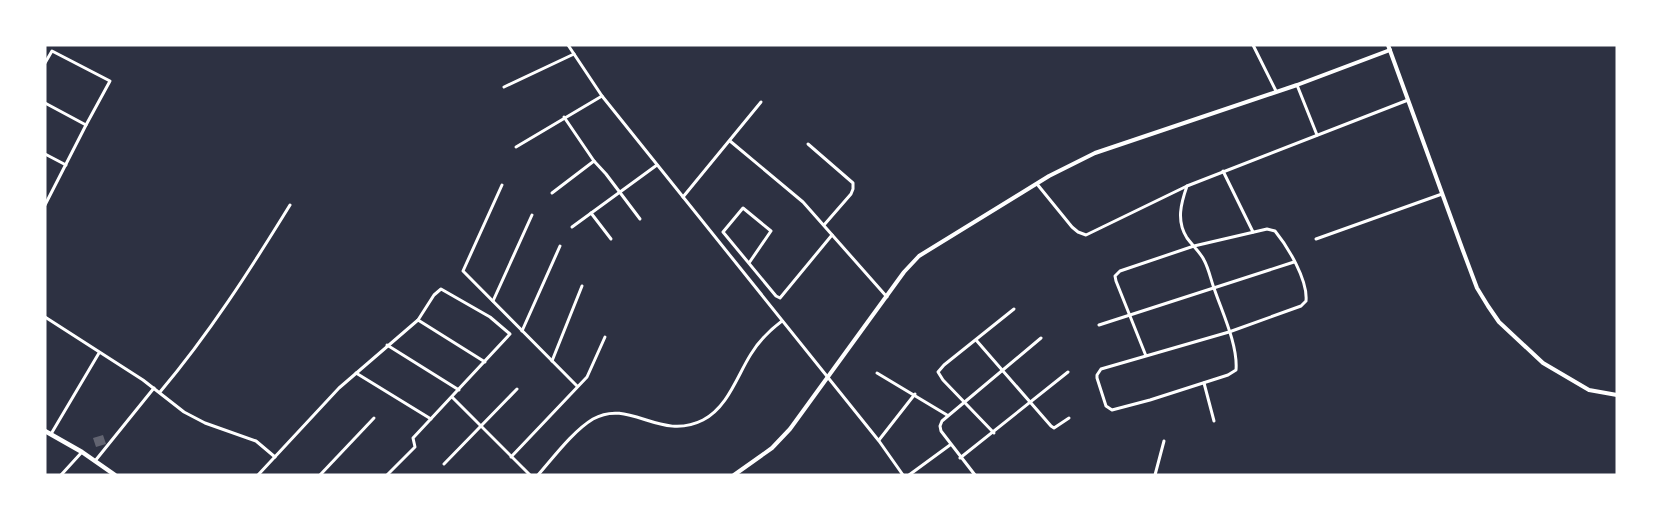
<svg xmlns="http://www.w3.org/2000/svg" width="1662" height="520" viewBox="0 0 1662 520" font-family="Montserrat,sans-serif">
	<rect width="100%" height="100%" fill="#2d3142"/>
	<!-- building -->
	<polygon fill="#626471" points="103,435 106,444 96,447 93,438"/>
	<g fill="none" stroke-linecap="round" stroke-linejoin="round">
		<!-- minor -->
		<g stroke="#fff" stroke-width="3">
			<polyline points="568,45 602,96 879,441 903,475"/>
			<polyline points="1253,45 1276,91"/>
			<polyline points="45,63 52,51 110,81 86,125"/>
			<polyline points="1297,85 1317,135"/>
			<polyline points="504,87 574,54"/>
			<polyline points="45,103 86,125 45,205"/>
			<polyline points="564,117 594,161 606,174 640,219"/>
			<polyline points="730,141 803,202 887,297"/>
			<polyline points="808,144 853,183 853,189 851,194 824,225"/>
			<polyline points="516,147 602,96"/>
			<polyline points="45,154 66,165"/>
			<polyline points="1223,171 1253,232"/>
			<polyline points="1037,184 1072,227 1078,232 1086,235 1187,186"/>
			<polyline points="502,185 463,271 577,386"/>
			<polyline points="552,193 594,161"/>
			<polyline points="683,197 761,102"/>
			<polyline points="591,213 611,239"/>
			<polyline points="572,227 657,165"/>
			<polyline points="1316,239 1442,194"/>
			<polyline points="749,263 771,231 743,208 723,232 776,296 780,298 832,235"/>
			<polyline points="493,301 532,215"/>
			<polyline points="45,317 143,380 184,412 205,423 256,441 275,457"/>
			<polyline points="1099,325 1294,262"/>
			<polyline points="522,331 560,246"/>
			<polyline points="976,340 1051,426 1054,428 1069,418"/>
			<polyline points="387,345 459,390"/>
			<path d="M1146,356l-30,-75 -1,-5 5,-5 74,-25 73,-17 8,2c13,16 33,49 31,70l-5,5 -72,26 -128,37 -4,6v3l9,28 6,4 38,-10 78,-25 8,-5c2,-24 -13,-56 -21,-79 -4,-10 -6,-22 -11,-31 -4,-8 -11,-14 -17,-22 -11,-17 -6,-35 0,-52l221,-86"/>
			<polyline points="552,361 582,286"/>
			<polyline points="356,373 431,419"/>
			<polyline points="877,373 947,415"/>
			<polyline points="1204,383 1214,421"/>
			<path d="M160,392c49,-58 90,-122 130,-187"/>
			<polyline points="452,397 530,475"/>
			<polyline points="994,433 943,380 938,372 944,365 1014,309"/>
			<polyline points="51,434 99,353"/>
			<polyline points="879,440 915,394"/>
			<polyline points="511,457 587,377 605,337"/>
			<polyline points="960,458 1068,372"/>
			<polyline points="95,461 154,388"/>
			<polyline points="444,464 517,389"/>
			<polyline points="61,475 82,452"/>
			<polyline points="258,475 339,388 418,320 485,362"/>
			<polyline points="320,475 374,418"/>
			<polyline points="387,475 415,447 413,438 510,334 490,317 441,289 434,295 418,320"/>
			<path d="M538,475c15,-17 35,-44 55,-56 37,-21 67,23 110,1 25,-13 34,-44 48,-66 8,-13 19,-24 31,-33"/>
			<polyline points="909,475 950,445"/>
			<polyline points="975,475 941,431 940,426 942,421 1041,338"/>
			<polyline points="1155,475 1164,441"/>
		</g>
		<!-- tertiary -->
		<g stroke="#fff" stroke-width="4">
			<polyline points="1388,45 1462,248 1477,288 1488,306 1499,322 1543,363 1589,390 1617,395"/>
			<polyline points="734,475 772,448 790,429 904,272 919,256 1049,176 1095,153 1297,85 1390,50"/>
		</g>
		<!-- primary -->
		<polyline stroke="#fff" stroke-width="4.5" points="45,431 82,452 115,475"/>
	</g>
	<!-- border -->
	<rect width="1662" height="520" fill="none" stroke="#ffffff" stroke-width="93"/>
</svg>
